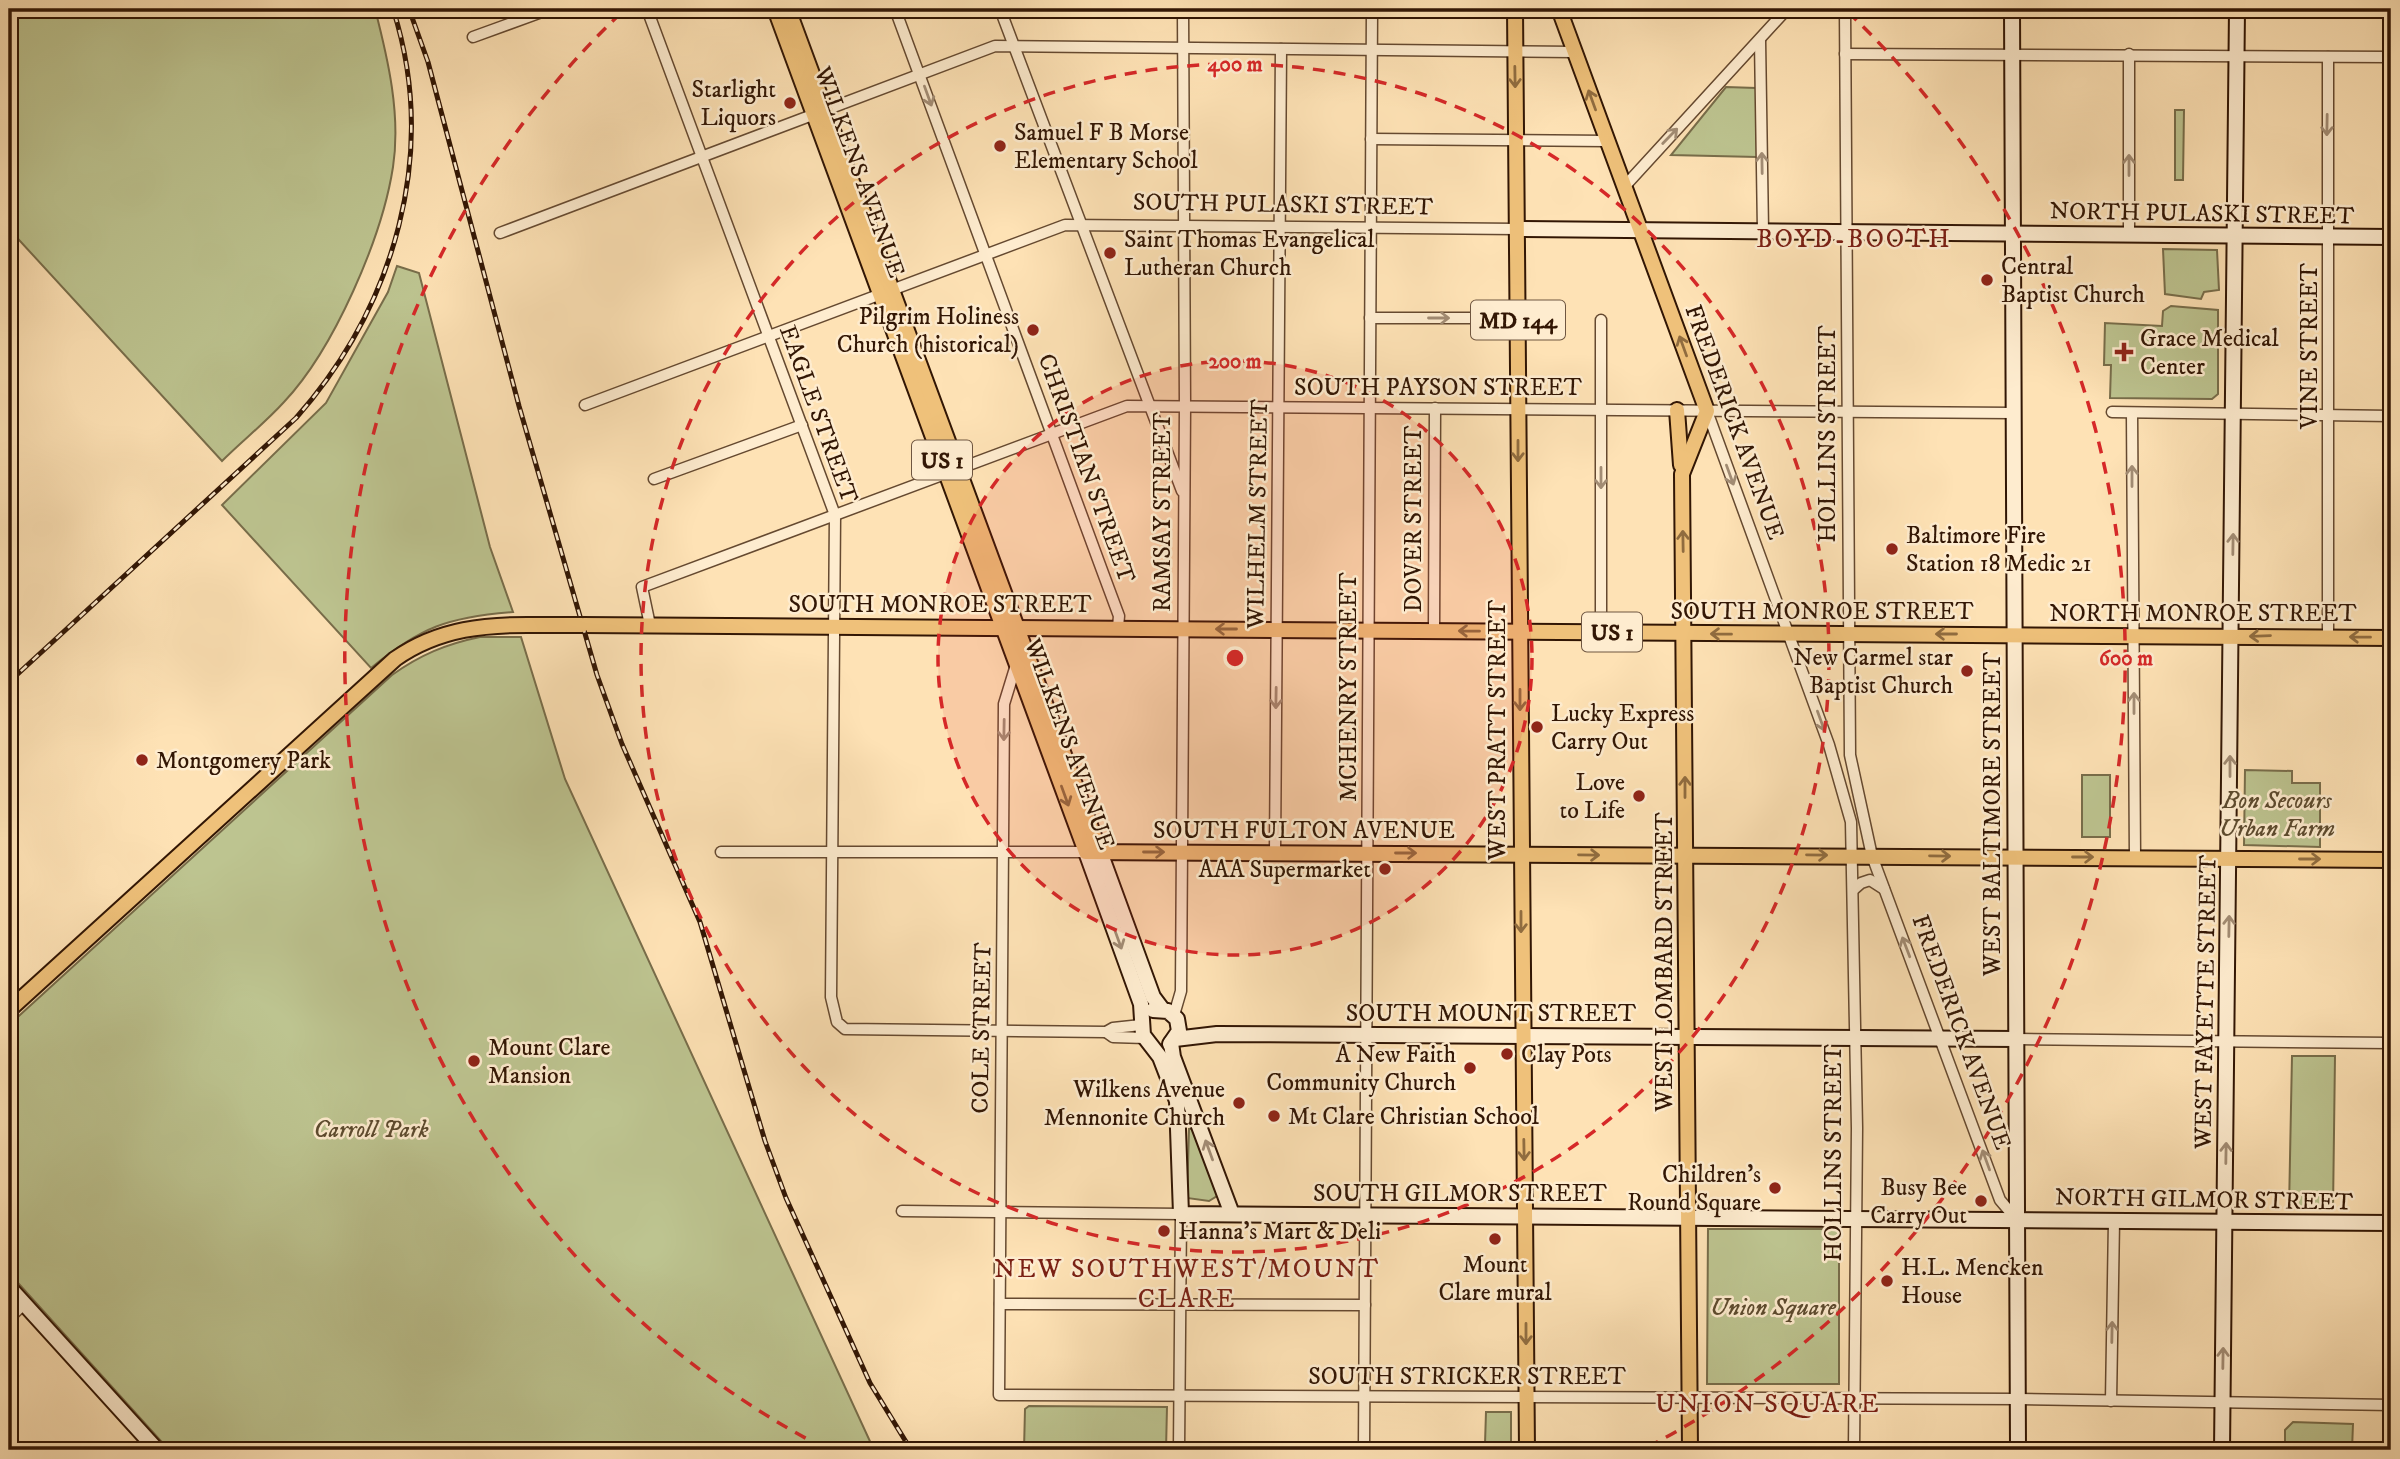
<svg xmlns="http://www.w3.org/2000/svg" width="2400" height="1459" viewBox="0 0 2400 1459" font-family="'IM FELL DW Pica',serif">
	<rect width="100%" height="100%" fill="#fee2b5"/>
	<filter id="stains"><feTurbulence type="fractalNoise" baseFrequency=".00286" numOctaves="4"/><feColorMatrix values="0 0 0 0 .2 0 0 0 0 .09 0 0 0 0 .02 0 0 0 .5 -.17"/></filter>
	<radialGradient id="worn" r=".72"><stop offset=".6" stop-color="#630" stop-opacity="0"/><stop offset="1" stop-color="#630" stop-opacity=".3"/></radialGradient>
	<!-- green -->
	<g fill="#bdc490" stroke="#786d4a" stroke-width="2">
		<path d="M9,9h366c13,50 26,106 18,158 -11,71 -59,182 -109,235 -19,21 -42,39 -62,59l-213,-232z"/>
		<polygon points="1726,87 1756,88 1757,157 1671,155"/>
		<polygon points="2175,110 2184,110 2183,180 2175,180"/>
		<polygon points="2163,249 2217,250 2219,290 2204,292 2201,299 2165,294"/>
		<path d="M397,266l22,7 71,274 23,65c-65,5 -92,15 -142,56l-149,-163 104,-102 62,-111z"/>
		<polygon points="2171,306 2218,310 2218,394 2212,399 2110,398 2111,365 2104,365 2105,323 2162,326 2163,311"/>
		<path d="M480,637h41l44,142 309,671h-705l-160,-177v-248l383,-350c28,-20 54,-31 88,-38z"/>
		<polygon points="2245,770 2292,771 2292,783 2320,783 2320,847 2244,845"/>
		<rect x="2082" y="775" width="28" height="62"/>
		<polygon points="2292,1056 2335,1056 2333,1209 2289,1209"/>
		<polygon points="1197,1128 1217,1196 1209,1201 1187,1198 1189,1129"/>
		<polygon points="1708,1229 1839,1229 1839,1384 1707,1384"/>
		<polygon points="1029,1406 1167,1407 1166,1450 1024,1450 1025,1409"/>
		<polygon points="1486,1412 1511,1412 1511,1445 1485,1444"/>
		<polygon points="2293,1422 2353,1424 2352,1450 2285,1450 2285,1430"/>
	</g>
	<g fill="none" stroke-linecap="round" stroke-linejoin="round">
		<defs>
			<g id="street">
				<polyline points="647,9 835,515 831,997 837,1022 845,1029 1106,1032 1113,1028 1141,1025"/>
				<polyline points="895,9 1103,573 1119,616 1118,627"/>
				<polyline points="1000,9 1182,491"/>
				<polyline points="1845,9 1850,755 1872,856 2000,1200 2017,1220"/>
				<polyline points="473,37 550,9"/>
				<polyline points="1760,40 1763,231"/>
				<polyline points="1845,54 2391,57"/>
				<polyline points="2129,54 2129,234"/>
				<polyline points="1371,139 1607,141"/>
				<polyline points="1624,187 1787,9"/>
				<polyline points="500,233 995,46 1574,52"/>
				<polyline points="1370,318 1518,318"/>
				<polyline points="585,405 1065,225 1518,229"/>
				<polyline points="1707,411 1829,745 1851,822 1857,1128 1854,1450"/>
				<polyline points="2112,412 2391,416"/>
				<polyline points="2132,413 2135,858"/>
				<polyline points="654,479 802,425"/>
				<polyline points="650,625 642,587 1127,406 2013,413"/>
				<polyline points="1434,631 1435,408"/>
				<polyline points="1601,632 1601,320"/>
				<polyline points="2328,636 2328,57"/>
				<polyline points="1016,665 1004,704 999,1395 2018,1399 2391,1405"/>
				<polyline points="721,852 1086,852"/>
				<polyline points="1275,852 1281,49"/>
				<polyline points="1853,890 1861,883 1870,880 1884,889"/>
				<polyline points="1174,1015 1181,991 1185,407 1183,9"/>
				<polyline points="1106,1032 1113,1037 1145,1038"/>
				<polyline points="2017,1039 2391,1043"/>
				<polyline points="902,1211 1181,1214 1179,1450"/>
				<polyline points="1000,1304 1365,1305"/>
				<polyline points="9,1318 24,1304"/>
				<polyline points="2111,1401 2114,1221"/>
				<polyline points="1364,1450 1372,9"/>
			</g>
			<g id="secondary">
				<polyline points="2012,9 2018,1450"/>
				<polyline points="1518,229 2391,237"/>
				<polyline points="1086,852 1141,1004 1143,1035 1160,1057 1177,1101 1181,1214 2391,1223"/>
				<polyline points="1100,852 1153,997 1162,1009"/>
				<polyline points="1153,1010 1168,1011 1177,1019 1179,1031 1170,1044"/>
				<polyline points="1175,1039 1217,1034 2017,1039"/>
				<polyline points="1171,1043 1173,1057 1232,1214"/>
				<polyline points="9,1287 157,1450"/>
				<polyline points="2222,1450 2237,9"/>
			</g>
			<g id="primary">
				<polyline points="775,9 1086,852 2391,860"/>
				<polyline points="788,9 1100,852"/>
				<polyline points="1515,9 1527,1450"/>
				<polyline points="1559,9 1707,411 1682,474 1690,1450"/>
				<polyline points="1677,410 1681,465"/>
				<polyline points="582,625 2391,638"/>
				<path d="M9,1010l386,-351c44,-31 92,-35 144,-34"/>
			</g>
		</defs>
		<!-- street casing -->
		<use href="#street" stroke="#654930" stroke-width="13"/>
		<!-- secondary casing -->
		<use href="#secondary" stroke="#321604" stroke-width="18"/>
		<!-- primary casing -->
		<use href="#primary" stroke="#321604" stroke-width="18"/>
		<!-- street -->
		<use href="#street" stroke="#feeccf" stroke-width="10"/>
		<!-- secondary -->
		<use href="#secondary" stroke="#feeccf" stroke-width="14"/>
		<!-- primary -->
		<use href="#primary" stroke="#efc17a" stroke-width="14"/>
		<defs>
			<g id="rail">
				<polyline points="409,9 428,62 519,406 597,675 622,744 700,922 765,1141 786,1198 870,1383 911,1450"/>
				<path d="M9,682l287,-264c99,-112 143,-265 97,-409"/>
			</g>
		</defs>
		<!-- rail casing -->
		<use href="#rail" stroke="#321604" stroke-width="5"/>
		<!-- rail -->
		<use href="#rail" stroke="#feeccf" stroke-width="2.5" stroke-dasharray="8" stroke-linecap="butt"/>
		<defs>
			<polyline id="primary-bridge" points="539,625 582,625"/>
		</defs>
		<!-- primary-bridge casing -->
		<use href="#primary-bridge" stroke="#321604" stroke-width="18" stroke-linecap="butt"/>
		<!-- primary-bridge -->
		<use href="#primary-bridge" stroke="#efc17a" stroke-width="14"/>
	</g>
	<!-- one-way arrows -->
	<defs><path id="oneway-shaft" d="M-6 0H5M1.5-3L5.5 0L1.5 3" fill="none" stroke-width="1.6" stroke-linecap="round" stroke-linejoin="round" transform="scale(1.75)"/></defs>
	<g stroke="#906c3f">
		<use href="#oneway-shaft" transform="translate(1515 77) rotate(89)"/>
		<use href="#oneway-shaft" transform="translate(1592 100) rotate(-110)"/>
		<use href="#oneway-shaft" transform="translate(1683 346) rotate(-110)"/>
		<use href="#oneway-shaft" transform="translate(1518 451) rotate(90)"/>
		<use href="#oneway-shaft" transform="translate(1683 541) rotate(-91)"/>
		<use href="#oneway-shaft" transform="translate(1226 629) rotate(-180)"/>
		<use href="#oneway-shaft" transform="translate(1469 631) rotate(-179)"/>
		<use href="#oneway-shaft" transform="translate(1721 634) rotate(-179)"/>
		<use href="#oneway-shaft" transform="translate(1946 634) rotate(-180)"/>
		<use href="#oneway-shaft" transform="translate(2260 636) rotate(178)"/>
		<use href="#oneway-shaft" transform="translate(2360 637) rotate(-179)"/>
		<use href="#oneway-shaft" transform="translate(1520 700) rotate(90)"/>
		<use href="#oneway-shaft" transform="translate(1685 787) rotate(-90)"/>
		<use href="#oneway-shaft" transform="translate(1065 796) rotate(70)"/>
		<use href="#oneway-shaft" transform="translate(1154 852)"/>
		<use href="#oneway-shaft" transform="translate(1406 853)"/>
		<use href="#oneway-shaft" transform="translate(1589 855) rotate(1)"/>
		<use href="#oneway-shaft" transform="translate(1817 855) rotate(1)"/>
		<use href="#oneway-shaft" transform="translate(1940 856) rotate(1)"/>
		<use href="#oneway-shaft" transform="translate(2083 857)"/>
		<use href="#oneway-shaft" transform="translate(2310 859)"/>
		<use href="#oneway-shaft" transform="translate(1521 922) rotate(90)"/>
		<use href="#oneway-shaft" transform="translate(1524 1150) rotate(89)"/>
		<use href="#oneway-shaft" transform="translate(1526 1334) rotate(90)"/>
	</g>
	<g stroke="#a28c74">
		<use href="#oneway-shaft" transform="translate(928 96) rotate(70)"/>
		<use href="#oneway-shaft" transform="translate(2327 125) rotate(91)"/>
		<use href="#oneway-shaft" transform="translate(1670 136) rotate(-46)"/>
		<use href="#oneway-shaft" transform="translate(1762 163) rotate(-91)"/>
		<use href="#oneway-shaft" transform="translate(2129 165) rotate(-90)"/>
		<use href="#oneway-shaft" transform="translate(1439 318)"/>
		<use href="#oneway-shaft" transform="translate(1730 475) rotate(70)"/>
		<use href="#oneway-shaft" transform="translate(2132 476) rotate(-90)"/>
		<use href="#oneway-shaft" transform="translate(1601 478) rotate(90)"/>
		<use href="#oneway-shaft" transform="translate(2233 544) rotate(-89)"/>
		<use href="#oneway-shaft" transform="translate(1276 698) rotate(91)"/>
		<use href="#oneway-shaft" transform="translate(2134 703) rotate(-90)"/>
		<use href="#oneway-shaft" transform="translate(1821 721) rotate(70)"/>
		<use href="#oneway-shaft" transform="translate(1004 730) rotate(91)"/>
		<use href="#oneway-shaft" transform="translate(2230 766) rotate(-90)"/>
		<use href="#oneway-shaft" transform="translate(2229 926) rotate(-89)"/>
		<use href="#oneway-shaft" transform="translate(1118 939) rotate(70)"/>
		<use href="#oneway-shaft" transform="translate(1906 947) rotate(-111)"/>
		<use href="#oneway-shaft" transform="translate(1209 1150) rotate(-110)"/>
		<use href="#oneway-shaft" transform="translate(2226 1153) rotate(-89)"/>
		<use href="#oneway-shaft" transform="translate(1986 1160) rotate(-110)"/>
		<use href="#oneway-shaft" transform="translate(2112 1332) rotate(-89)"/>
		<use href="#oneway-shaft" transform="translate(2223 1358) rotate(-89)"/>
	</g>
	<!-- distance rings -->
	<circle cx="1235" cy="658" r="297" fill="#d62828" fill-opacity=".12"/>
	<g fill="none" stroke="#d62828" stroke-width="3.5" stroke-dasharray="12 9">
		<circle cx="1235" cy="658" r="297"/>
		<circle cx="1235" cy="658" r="594"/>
		<path d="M824 1448A891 891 0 0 1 622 12M1848 12A891 891 0 0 1 1646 1448"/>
	</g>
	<!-- markers -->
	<g fill="#8f2418" stroke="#feeccf" stroke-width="2.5">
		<circle cx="790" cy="103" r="7"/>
		<circle cx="1000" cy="146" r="7"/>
		<circle cx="1110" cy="253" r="7"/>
		<circle cx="1987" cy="280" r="7"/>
		<circle cx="1033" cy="330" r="7"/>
		<path d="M2120.5 341.5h7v7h7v7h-7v7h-7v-7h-7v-7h7z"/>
		<circle cx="1892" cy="549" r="7"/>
		<circle cx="1967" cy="671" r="7"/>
		<circle cx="1537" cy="727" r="7"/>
		<circle cx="142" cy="760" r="7"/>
		<circle cx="1639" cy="796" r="7"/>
		<circle cx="1385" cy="869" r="7"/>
		<circle cx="1507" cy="1054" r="7"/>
		<circle cx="474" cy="1061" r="7"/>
		<circle cx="1470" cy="1068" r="7"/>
		<circle cx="1239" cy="1103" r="7"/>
		<circle cx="1274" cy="1116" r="7"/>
		<circle cx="1775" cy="1188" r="7"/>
		<circle cx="1981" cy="1201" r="7"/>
		<circle cx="1164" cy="1231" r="7"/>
		<circle cx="1495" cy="1239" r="7"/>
		<circle cx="1887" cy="1281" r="7"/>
	</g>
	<g text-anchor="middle" stroke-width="5" stroke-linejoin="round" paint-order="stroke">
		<!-- shield labels -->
		<g fill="#feeccf" stroke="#6f5641" stroke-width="2">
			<rect x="1471" y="300.5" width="94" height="39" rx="5"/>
			<rect x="912" y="440.5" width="60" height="39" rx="5"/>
			<rect x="1582" y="612.5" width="60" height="39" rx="5"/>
		</g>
		<g font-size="23" font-weight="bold" fill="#321604">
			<text x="1518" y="328">MD 144</text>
			<text x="942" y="468">US 1</text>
			<text x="1612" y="640">US 1</text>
		</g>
		<!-- poi labels -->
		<g font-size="24" fill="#321604" stroke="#feeccf" text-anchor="start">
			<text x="776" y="97" text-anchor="end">Starlight<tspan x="776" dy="28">Liquors</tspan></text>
			<text x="1014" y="140">Samuel F B Morse<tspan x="1014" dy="28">Elementary School</tspan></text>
			<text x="1124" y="247">Saint Thomas Evangelical<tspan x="1124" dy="28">Lutheran Church</tspan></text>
			<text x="2001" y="274">Central<tspan x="2001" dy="28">Baptist Church</tspan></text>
			<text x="1019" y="324" text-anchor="end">Pilgrim Holiness<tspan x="1019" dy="28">Church (historical)</tspan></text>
			<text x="2140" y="346">Grace Medical<tspan x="2140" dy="28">Center</tspan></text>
			<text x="1906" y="543">Baltimore Fire<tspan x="1906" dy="28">Station 18 Medic 21</tspan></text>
			<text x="1953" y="665" text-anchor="end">New Carmel star<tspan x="1953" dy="28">Baptist Church</tspan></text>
			<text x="1551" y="721">Lucky Express<tspan x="1551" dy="28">Carry Out</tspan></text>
			<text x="156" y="768">Montgomery Park</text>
			<text x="1625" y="790" text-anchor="end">Love<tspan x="1625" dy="28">to Life</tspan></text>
			<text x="1371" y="877" text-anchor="end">AAA Supermarket</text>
			<text x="488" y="1055">Mount Clare<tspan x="488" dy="28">Mansion</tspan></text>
			<text x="1456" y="1062" text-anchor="end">A New Faith<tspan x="1456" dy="28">Community Church</tspan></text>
			<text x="1521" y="1062">Clay Pots</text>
			<text x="1225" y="1097" text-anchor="end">Wilkens Avenue<tspan x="1225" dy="28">Mennonite Church</tspan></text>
			<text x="1288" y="1124">Mt Clare Christian School</text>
			<text x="1761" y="1182" text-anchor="end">Children's<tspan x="1761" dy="28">Round Square</tspan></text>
			<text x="1967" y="1195" text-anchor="end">Busy Bee<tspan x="1967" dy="28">Carry Out</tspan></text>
			<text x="1178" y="1239">Hanna's Mart &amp; Deli</text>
			<text x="1495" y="1272" text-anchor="middle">Mount<tspan x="1495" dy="28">Clare mural</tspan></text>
			<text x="1901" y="1275">H.L. Mencken<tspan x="1901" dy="28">House</tspan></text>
		</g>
		<!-- street labels -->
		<g font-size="24" fill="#321604" stroke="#feeccf">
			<text transform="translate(860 172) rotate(70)" y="8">WILKENS AVENUE</text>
			<text transform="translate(1283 204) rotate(1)" y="8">SOUTH PULASKI STREET</text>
			<text transform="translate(2202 213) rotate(1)" y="8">NORTH PULASKI STREET</text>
			<text transform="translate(2309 346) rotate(-90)" y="8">VINE STREET</text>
			<text x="1438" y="395">SOUTH PAYSON STREET</text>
			<text transform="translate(819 414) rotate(70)" y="8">EAGLE STREET</text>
			<text transform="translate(1735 422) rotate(70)" y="8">FREDERICK AVENUE</text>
			<text transform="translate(1827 434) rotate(-90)" y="8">HOLLINS STREET</text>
			<text transform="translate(1087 468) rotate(70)" y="8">CHRISTIAN STREET</text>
			<text transform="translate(1162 512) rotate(-90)" y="8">RAMSAY STREET</text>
			<text transform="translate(1257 514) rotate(-89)" y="8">WILHELM STREET</text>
			<text transform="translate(1413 519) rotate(-90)" y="8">DOVER STREET</text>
			<text x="940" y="612">SOUTH MONROE STREET</text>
			<text x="1822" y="619">SOUTH MONROE STREET</text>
			<text x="2203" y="621">NORTH MONROE STREET</text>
			<text transform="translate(1348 687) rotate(-90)" y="8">MCHENRY STREET</text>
			<text transform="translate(1497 730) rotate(-90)" y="8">WEST PRATT STREET</text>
			<text transform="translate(1070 744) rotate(70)" y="8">WILKENS AVENUE</text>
			<text transform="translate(1992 814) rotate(-90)" y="8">WEST BALTIMORE STREET</text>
			<text x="1304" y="838">SOUTH FULTON AVENUE</text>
			<text transform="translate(1664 962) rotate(-90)" y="8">WEST LOMBARD STREET</text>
			<text transform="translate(2205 1002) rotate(-89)" y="8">WEST FAYETTE STREET</text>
			<text x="1491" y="1021">SOUTH MOUNT STREET</text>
			<text transform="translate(981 1028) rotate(-89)" y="8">COLE STREET</text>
			<text transform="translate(1962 1032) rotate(70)" y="8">FREDERICK AVENUE</text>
			<text transform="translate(1833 1153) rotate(-90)" y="8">HOLLINS STREET</text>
			<text x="1460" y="1201">SOUTH GILMOR STREET</text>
			<text transform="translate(2204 1199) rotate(1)" y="8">NORTH GILMOR STREET</text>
			<text x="1467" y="1384">SOUTH STRICKER STREET</text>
		</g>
		<!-- park labels -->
		<g font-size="24" font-style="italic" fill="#5c4a2e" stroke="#feeccf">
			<text x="2277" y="808">Bon Secours<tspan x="2277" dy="28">Urban Farm</tspan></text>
			<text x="371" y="1137">Carroll Park</text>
			<text x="1773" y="1315">Union Square</text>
		</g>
		<!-- neighbourhood labels -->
		<g font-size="26" letter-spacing="2" fill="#7a1f14" stroke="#feeccf">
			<text x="1854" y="247">BOYD-BOOTH</text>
			<text x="1187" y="1277">NEW SOUTHWEST/MOUNT<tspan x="1187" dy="30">CLARE</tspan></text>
			<text x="1768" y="1412">UNION SQUARE</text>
		</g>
	</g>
	<circle cx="1235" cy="658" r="10" fill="#d62828" stroke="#feeccf" stroke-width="3.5"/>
	<g font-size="21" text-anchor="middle" font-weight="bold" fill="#d62828" stroke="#feeccf" stroke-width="5" stroke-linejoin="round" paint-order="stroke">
		<text x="1235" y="71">400 m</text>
		<text x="1235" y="368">200 m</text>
		<text x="2126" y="665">600 m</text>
	</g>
	<!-- margin -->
	<rect width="2400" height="1459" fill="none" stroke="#fee2b5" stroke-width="35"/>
	<rect x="10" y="10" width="2379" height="1438" fill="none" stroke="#321604" stroke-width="3.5"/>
	<rect x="18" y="18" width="2365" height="1424" fill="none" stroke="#321604" stroke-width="2"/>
	<rect width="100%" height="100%" filter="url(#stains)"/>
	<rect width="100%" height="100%" fill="url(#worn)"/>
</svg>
